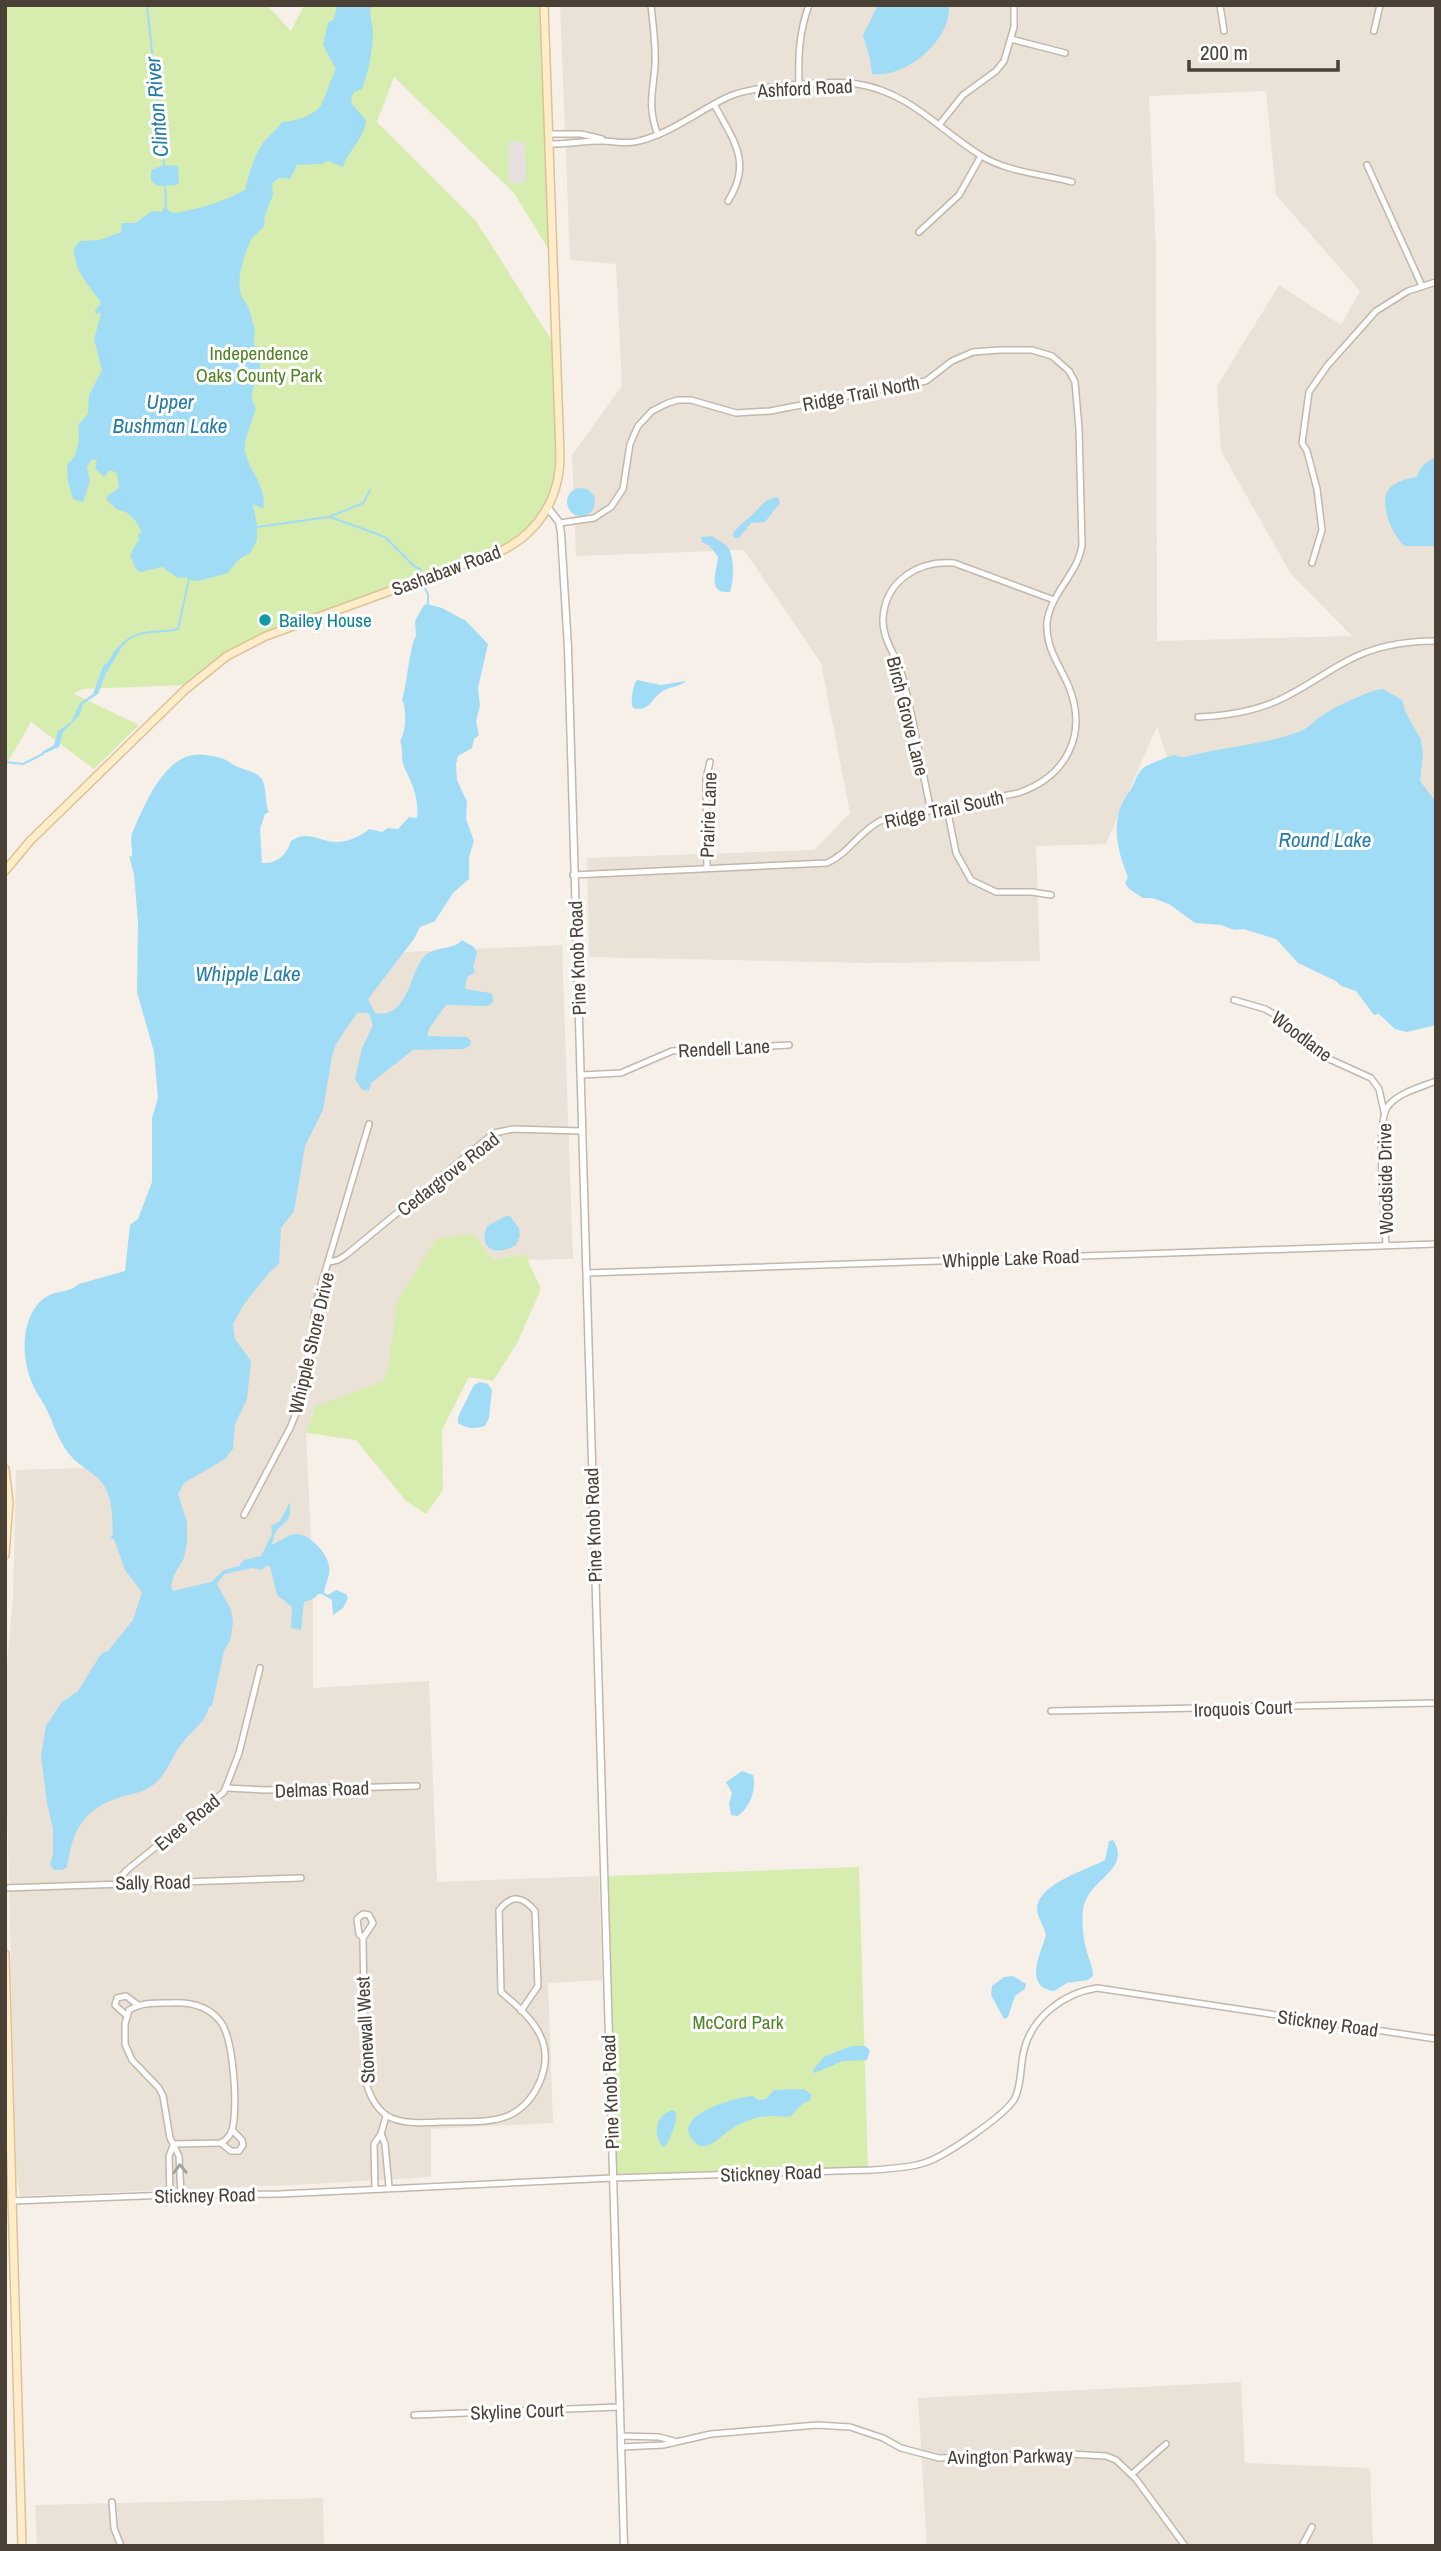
<svg xmlns="http://www.w3.org/2000/svg" width="1441" height="2551" viewBox="0 0 1441 2551" font-family="'Archivo Narrow',sans-serif">
	<rect width="100%" height="100%" fill="#f6f0e9"/>
	<!-- residential -->
	<g fill="#eae2d6" fill-rule="evenodd">
		<path d="M560,5h876v815l-259,-30 -20,-64 -51,118 -70,2 4,115 -170,2 -281,-6 -2,-99 227,-8 36,-37 -29,-150 -77,-113 -168,6 -4,-101 50,-69 -6,-122 -46,-4zM1266,91l10,104 84,96 -19,34 -62,-40 -62,101 4,65 70,123 61,62 -195,5 -1,-392 -7,-153z"/>
		<polygon points="562,945 573,1259 527,1260 524,1254 493,1260 388,1369 383,1381 317,1406 306,1433 313,1581 313,1688 429,1681 437,1882 599,1876 602,1980 548,1983 553,2123 431,2129 431,2177 313,2184 20,2196 16,2170 5,1727 5,1684 13,1598 16,1470 151,1466 340,955"/>
		<polygon points="1241,2382 1245,2463 1370,2468 1373,2546 927,2546 918,2398"/>
		<polygon points="323,2498 324,2546 37,2546 35,2505"/>
	</g>
	<!-- green -->
	<g fill="#d7edaf">
		<path d="M5,5h262l24,26 13,-26h235l13,250 -38,-62 -120,-116 -17,45 99,99 78,123 2,122c-6,45 -25,65 -64,84l-237,87 -33,18 -35,30 -105,4 -8,5 65,31 -45,44 -63,-47 -26,45z"/>
		<polygon points="473,1234 493,1260 525,1254 541,1289 517,1343 493,1381 469,1377 442,1430 443,1490 426,1514 406,1501 356,1440 306,1433 316,1406 383,1381 388,1369 397,1302 436,1239"/>
		<polygon points="859,1867 868,2167 615,2174 607,1876"/>
	</g>
	<!-- parking -->
	<polygon fill="#e4e1de" points="508,142 525,142 526,183 509,183"/>
	<!-- water -->
	<g fill="#a1dcf6">
		<path d="M337,5h34c-2,14 2,16 2,28 -1,21 -4,37 -11,56l-8,3 -3,6 1,6 14,16c0,16 -18,31 -23,47l-15,-6 -7,3 -24,1 -7,14 -10,-1 -8,5 1,12 -8,20 -1,12c-4,4 -12,9 -14,15 -6,15 -15,37 -8,56 2,3 5,5 6,9 3,5 4,14 6,20 2,6 -1,11 0,16 2,7 5,12 6,20 2,20 -16,26 -4,45 -3,12 -13,32 -11,43 4,20 23,37 18,58l-10,-5 4,21v15l-7,13 -12,7 -10,13 -30,8 -7,-1 -4,-3 -9,1 -16,-11 -22,5 -4,-3 -6,-14 9,-16 -1,-5 4,-1 -6,-12 -10,-9 -10,-3 -9,-9v-4l12,-8 -2,-15 -7,-3 -6,7 -9,-8 2,-9h-6l-4,7 3,14 -7,21 -10,-3 -5,-17 -1,-18c12,-7 13,-26 11,-39l10,-11 1,-19 13,-25 -8,-31 7,-25 -3,-2 -2,3 -1,-5 5,-5v-4c-12,-17 -26,-30 -26,-53l6,-7 20,-1 21,-8 1,-9h13l17,-12 10,1 2,-5 9,6c24,-3 50,-11 72,-23 4,-16 8,-32 18,-47 5,-7 13,-12 19,-21 11,0 34,-7 39,-17 6,-11 9,-25 15,-36l-13,-24 5,-22 6,-4z"/>
		<path d="M878,5h71c3,35 -44,74 -77,69l-2,-15 -7,-24z"/>
		<polygon points="164,165 178,166 179,182 177,185 158,186 151,181 151,170"/>
		<path d="M1436,456v90h-31c-12,-9 -26,-41 -17,-56 5,-8 20,-12 29,-13 2,-11 11,-15 19,-21z"/>
		<circle cx="581" cy="502" r="14"/>
		<path d="M778,497l2,6 -15,19 -14,1 -12,15h-5l-1,-4c6,-11 14,-13 21,-21 9,-9 11,-14 24,-16z"/>
		<path d="M712,536c5,4 11,6 15,10 8,10 7,34 3,46 -24,2 -13,-21 -12,-35l-8,-11 -8,-4 -1,-5z"/>
		<path d="M427,604l15,4 24,13 22,23 -10,44 2,18 -4,15 3,14 -5,4 -2,9 -14,8 -2,8 1,16 10,22 -1,17 8,22 -5,16v22l-16,14 -18,28 -15,6 -6,12 -46,60 7,14c31,7 35,-37 47,-54 10,-14 31,-8 40,-19l12,7 3,6 -4,14 2,5 -8,5 -2,12 25,4 3,3v6l-5,4 -42,-1 -16,22 -3,9 40,1 4,4 -1,5 -7,3 -50,1 -42,33 -2,8 -7,-1 -7,-11 7,-31 11,-23 -4,-12h-12l-21,31 -4,13 -9,53 -18,36 -11,65 -13,17 -2,36 -9,8 -26,32 -11,20 2,15 16,22 -4,38 -12,25 -2,25 -8,10 -41,24 -6,11 9,28v21l-3,15 -10,17 -3,11 2,5 38,-9 13,-12 15,-4 5,-6 17,-4 11,-22 -1,-8 9,-5 10,-19c2,23 -7,18 -15,31 -1,4 -2,8 -4,12 9,-3 15,-10 25,-11 13,-1 32,20 33,32 2,10 -4,17 -5,27l4,2 8,-5 10,4 2,4 -5,10 -10,7 -1,-15 -10,-6h-4l-3,4 -11,4 -3,28 -10,-2 1,-21 -15,-12 -7,-29h-4l-4,4 -9,-2 -29,6 -7,10 14,26 2,11 -2,17 -7,13 -12,55 -3,1c-4,16 -16,22 -25,34 -12,14 -17,34 -31,44 -10,8 -23,9 -35,13 -37,13 -45,33 -51,69l-5,3h-8l-4,-6 3,-9v-26l-6,-26 -6,-47 5,-30 15,-23 17,-12 23,-37 7,-3 25,-31 9,-28 -17,-22 -11,-31h-4l3,-5c-1,-16 0,-32 -8,-47 -8,-14 -26,-20 -35,-32 -13,-17 -15,-28 -24,-47 -4,-8 -10,-15 -13,-23 -11,-24 -13,-60 5,-81 13,-16 29,-9 41,-20l46,-13 5,-46 8,-6 14,-37v-64l6,-20 -4,-46 -17,-60 1,-69 -4,-49 -5,-18 3,1c1,-9 -3,-17 1,-26 13,-29 34,-83 73,-76 11,2 16,2 25,8 8,7 21,6 29,14 8,8 4,26 9,35l-4,2 -5,15 2,34c15,1 25,-8 29,-22 16,-11 26,-1 43,1 12,1 28,-6 35,-13l13,3 6,-4 10,1 11,-12 8,1c2,-19 -4,-33 -12,-49 -5,-9 -1,-20 -5,-28 6,-9 7,-32 2,-41 5,-15 8,-57 14,-64l-1,-15 9,-16z"/>
		<path d="M125,642l-19,31 -8,21 -15,10 -4,12 -16,16 -4,15 -18,8 1,-3 12,-7 4,-14 13,-9 9,-19 13,-9 10,-28c10,-6 7,-16 22,-24z"/>
		<path d="M637,680l24,5 25,-4c-7,7 -18,5 -26,12 -10,8 -11,19 -27,15 -3,-7 0,-23 4,-28z"/>
		<path d="M1383,689l19,11 4,13 15,27 2,13 -3,28 16,21v223l-29,7 -12,-3 -16,-15 -5,1 -18,-24 -15,-5 -5,-5 -38,-18 -22,-24 -33,-10 -9,1 -13,-5 -26,-2 -26,-19 -17,-6h-9l-14,-9 -4,-6 3,-6c-11,-27 -19,-58 1,-85 7,-9 6,-19 17,-26 4,-2 25,-11 29,-11 4,1 7,3 10,2 37,-10 77,-12 114,-25 8,-3 14,-10 21,-15 12,-9 49,-27 63,-28z"/>
		<path d="M506,1216h4l9,12 1,8 -4,9c-19,11 -38,6 -29,-19z"/>
		<path d="M480,1382l8,2 4,6 -3,28 -4,8c-11,3 -18,3 -27,-3v-6l16,-32z"/>
		<path d="M742,1771l11,4c4,14 -4,35 -16,41l-6,-1 -2,-11 3,-11 -6,-11z"/>
		<path d="M1113,1840c18,27 -18,38 -27,60 -6,11 -3,32 -1,44 2,12 8,21 8,32l-5,4 -21,3 -13,8c-31,-4 -13,-38 -8,-56 -2,-9 -9,-18 -9,-27 2,-25 50,-38 68,-48l4,-19z"/>
		<polygon points="1013,1976 1026,1984 1025,1989 1015,1996 1008,2017 1004,2019 991,1995 992,1986 1004,1977"/>
		<polygon points="851,2046 865,2046 870,2050 867,2060 843,2061 815,2073 812,2071 824,2057"/>
		<path d="M804,2089l7,5v6l-9,4 -11,12c-8,2 -14,-1 -22,0 -12,0 -25,6 -36,12 -9,5 -22,21 -33,18 -4,-1 -10,-8 -11,-12 -8,-22 49,-37 64,-38l5,4 8,-1 8,-9z"/>
		<path d="M672,2110l4,2c1,11 -4,23 -10,33l-4,2c-9,-16 -7,-30 10,-37z"/>
	</g>
	<g fill="none" stroke-linecap="round" stroke-linejoin="round">
		<!-- stream -->
		<g stroke="#a1dcf6" stroke-width="2">
			<polyline points="147,5 164,164"/>
			<polyline points="165,184 166,208"/>
			<polyline points="330,517 385,537 414,566 420,569 421,572"/>
			<polyline points="257,527 329,517 363,503 370,490"/>
			<polyline points="423,585 428,594 428,604"/>
			<path d="M123,644c14,-16 37,-10 55,-15l11,-51"/>
			<polyline points="5,762 23,764 43,754"/>
		</g>
		<defs>
			<g id="minor">
				<path d="M651,5c2,20 5,40 4,60 -2,28 -8,42 3,70"/>
				<polyline points="1220,5 1224,31"/>
				<polyline points="1374,31 1380,5"/>
				<polyline points="1011,39 1065,53"/>
				<path d="M799,86c-1,-29 0,-54 10,-81"/>
				<path d="M714,104c19,36 39,58 14,97"/>
				<polyline points="939,125 963,95 996,71 1004,61 1014,27 1014,5"/>
				<polyline points="549,134 581,134 602,139"/>
				<path d="M549,144c18,0 36,-3 53,-3 13,0 25,4 37,0 33,-8 60,-31 91,-45 23,-10 101,-16 127,-12 52,8 80,44 123,71 26,17 62,19 92,27"/>
				<polyline points="1367,165 1422,286"/>
				<polyline points="919,232 959,195 981,156"/>
				<path d="M560,523l34,-5 17,-11 12,-18 7,-45 8,-18 14,-15 16,-8 10,-3h13l45,13 34,-2 156,-30 26,-20 21,-9 26,-2h33l20,6 17,15 6,11 4,47 3,116c-4,29 -31,47 -35,77 -2,26 13,43 22,65 19,48 -3,90 -51,106l-138,28c-21,11 -32,33 -53,42l-254,12"/>
				<polyline points="1312,563 1322,530 1317,489 1307,451 1302,443 1309,392 1327,366 1376,311 1408,291 1436,282"/>
				<path d="M1198,717c24,-1 51,-5 74,-14 26,-10 50,-29 75,-42 27,-15 58,-20 89,-20"/>
				<polyline points="947,808 956,853 971,880 996,892 1032,892 1051,895"/>
				<path d="M931,811c-10,-45 -17,-91 -29,-136 -5,-18 -20,-36 -19,-56 2,-38 35,-59 71,-56l100,37"/>
				<polyline points="707,868 706,779 710,762"/>
				<polyline points="1234,1000 1265,1009 1283,1019 1304,1042 1327,1058 1371,1078 1379,1089 1384,1112"/>
				<polyline points="581,1075 621,1073 672,1051 789,1045"/>
				<path d="M1386,1245c-1,-25 -11,-123 2,-139 10,-13 33,-19 48,-25"/>
				<polyline points="329,1262 338,1260 346,1255 494,1133 513,1129 582,1131"/>
				<polyline points="587,1273 1436,1244"/>
				<polyline points="244,1515 290,1428 302,1399 308,1369 316,1302 369,1124"/>
				<polyline points="1051,1711 1436,1703"/>
				<polyline points="227,1788 265,1790 417,1786"/>
				<polyline points="119,1883 119,1879 127,1870 224,1792 239,1753 260,1668"/>
				<polyline points="5,1888 301,1878"/>
				<polygon points="363,1914 369,1915 373,1923 363,1938 359,1934 357,1919"/>
				<path d="M363,1938l2,140c3,14 9,28 21,37 14,10 41,8 57,7 21,-1 50,2 69,-8 25,-14 42,-51 28,-79 -8,-17 -25,-31 -39,-43l-2,-82c12,-15 23,-15 36,1l3,75 -17,25"/>
				<polyline points="127,2016 115,2005 117,1998 126,1996 138,2005"/>
				<polyline points="381,2134 385,2144 389,2187"/>
				<polyline points="221,2143 231,2151 239,2151 243,2145 242,2140 232,2130"/>
				<path d="M174,2144l47,-1c7,-4 11,-9 12,-17 4,-23 1,-88 -13,-105 -12,-15 -31,-19 -49,-18 -15,0 -29,-1 -42,7l-4,14v20l7,16 27,28 4,8 7,42 9,18 2,38"/>
				<polyline points="375,2188 374,2144 381,2134 386,2116"/>
				<polyline points="170,2195 169,2156 174,2144"/>
				<path d="M12,2201l158,-6 110,-1 332,-16 259,-8c17,-1 37,-2 53,-7 20,-6 82,-48 91,-65 7,-15 5,-32 9,-48 8,-33 40,-57 73,-62l339,51"/>
				<polyline points="414,2415 620,2407"/>
				<polyline points="621,2436 659,2437 674,2441"/>
				<polyline points="621,2447 663,2445 711,2434 817,2425 850,2427 883,2438 901,2448 939,2458 1069,2454 1106,2456 1116,2460 1136,2479 1185,2546"/>
				<polyline points="1132,2474 1166,2444"/>
				<polyline points="112,2502 114,2528 121,2546"/>
				<polyline points="1302,2546 1312,2527"/>
			</g>
			<polyline id="tertiary" points="548,508 559,522 561,533 568,648 624,2546"/>
			<g id="secondary">
				<path d="M5,871l25,-30 156,-152 41,-33 39,-20 237,-86c37,-19 57,-53 57,-95l-16,-450"/>
				<polyline points="5,1469 9,1502 5,1555"/>
				<polyline points="5,1954 22,2546"/>
			</g>
		</defs>
		<!-- minor casing -->
		<use href="#minor" stroke="#c2b7aa" stroke-width="8"/>
		<!-- tertiary casing -->
		<use href="#tertiary" stroke="#c2b7aa" stroke-width="9"/>
		<!-- secondary casing -->
		<use href="#secondary" stroke="#dcc397" stroke-width="10"/>
		<!-- minor -->
		<use href="#minor" stroke="#fff" stroke-width="5"/>
		<!-- tertiary -->
		<use href="#tertiary" stroke="#fff" stroke-width="6"/>
		<!-- secondary -->
		<use href="#secondary" stroke="#ffedc9" stroke-width="7"/>
	</g>
	<!-- one-way arrows -->
	<defs><path id="oneway-chevron" d="M-2-3.5L2.5 0L-2 3.5" fill="none" stroke-width="1.6" stroke-linecap="round" stroke-linejoin="round" transform="scale(1.75)"/></defs>
	<use stroke="#a4a09a" href="#oneway-chevron" transform="translate(180 2169) rotate(-92)"/>
	<!-- markers -->
	<circle fill="#0f9aa8" stroke="#fff" stroke-width="2.5" cx="265" cy="620" r="7"/>
	<g text-anchor="middle" stroke-width="6" stroke-linejoin="round" paint-order="stroke">
		<!-- street labels -->
		<g font-size="19" fill="#4a4036" stroke="#fff">
			<text transform="translate(805 88) rotate(-3)" y="7">Ashford Road</text>
			<text transform="translate(861 393) rotate(-11)" y="7">Ridge Trail North</text>
			<text transform="translate(446 570) rotate(-20)" y="7">Sashabaw Road</text>
			<text transform="translate(908 716) rotate(76)" y="7">Birch Grove Lane</text>
			<text transform="translate(944 809) rotate(-12)" y="7">Ridge Trail South</text>
			<text transform="translate(708 815) rotate(-88)" y="7">Prairie Lane</text>
			<text transform="translate(577 958) rotate(-92)" y="7">Pine Knob Road</text>
			<text transform="translate(1302 1036) rotate(37)" y="7">Woodlane</text>
			<text transform="translate(724 1048) rotate(-3)" y="7">Rendell Lane</text>
			<text transform="translate(448 1174) rotate(-38)" y="7">Cedargrove Road</text>
			<text transform="translate(1385 1179) rotate(-91)" y="7">Woodside Drive</text>
			<text transform="translate(1011 1258) rotate(-2)" y="7">Whipple Lake Road</text>
			<text transform="translate(311 1343) rotate(-77)" y="7">Whipple Shore Drive</text>
			<text transform="translate(593 1525) rotate(-92)" y="7">Pine Knob Road</text>
			<text transform="translate(1243 1708) rotate(-2)" y="7">Iroquois Court</text>
			<text transform="translate(322 1789) rotate(-2)" y="7">Delmas Road</text>
			<text transform="translate(187 1822) rotate(-39)" y="7">Evee Road</text>
			<text transform="translate(153 1882) rotate(-1)" y="7">Sally Road</text>
			<text transform="translate(1328 2023) rotate(8)" y="7">Stickney Road</text>
			<text transform="translate(365 2030) rotate(-93)" y="7">Stonewall West</text>
			<text transform="translate(610 2092) rotate(-92)" y="7">Pine Knob Road</text>
			<text transform="translate(771 2173) rotate(-2)" y="7">Stickney Road</text>
			<text transform="translate(205 2195) rotate(-1)" y="7">Stickney Road</text>
			<text transform="translate(517 2411) rotate(-2)" y="7">Skyline Court</text>
			<text transform="translate(1010 2456) rotate(-1)" y="7">Avington Parkway</text>
		</g>
		<!-- park labels -->
		<g font-size="19" fill="#518224" stroke="#fff">
			<text x="259" y="360">Independence<tspan x="259" dy="22">Oaks County Park</tspan></text>
			<text x="738" y="2029">McCord Park</text>
		</g>
		<!-- culture labels -->
		<g font-size="19" fill="#0d838f" stroke="#fff" text-anchor="start">
			<text x="279" y="627">Bailey House</text>
		</g>
		<!-- water labels -->
		<g font-size="21" font-style="italic" fill="#237ba6" stroke="#fff">
			<text transform="translate(157 107) rotate(-95)" y="7">Clinton River</text>
			<text x="170" y="409">Upper<tspan x="170" dy="24">Bushman Lake</tspan></text>
			<text x="1325" y="847">Round Lake</text>
			<text x="248" y="981">Whipple Lake</text>
		</g>
	</g>
	<!-- border -->
	<rect width="1441" height="2551" fill="none" stroke="#4a4036" stroke-width="14"/>
	<!-- scale -->
	<path d="M1189 60v10h149v-10" fill="none" stroke="#4a4036" stroke-width="3.5"/>
	<text x="1200" y="60" font-size="21" fill="#4a4036" stroke="#ffffff" stroke-width="5" paint-order="stroke">200 m</text>
</svg>
